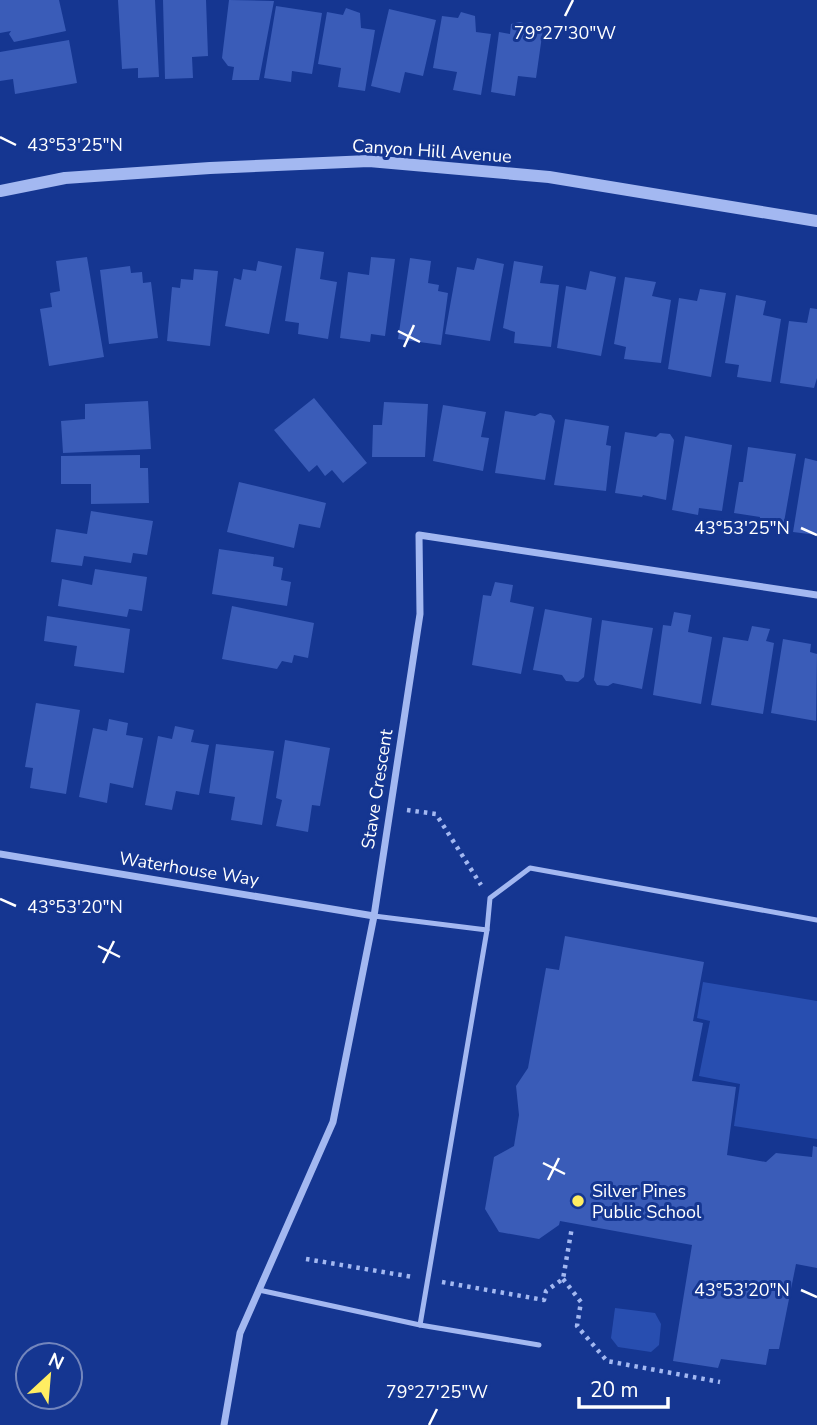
<svg xmlns="http://www.w3.org/2000/svg" width="817" height="1425" viewBox="0 0 817 1425" font-family="'Nunito Sans',sans-serif">
	<rect width="100%" height="100%" fill="#153691"/>
	<!-- green -->
	<g fill="#284eb0">
		<polygon points="703,982 817,1001 817,1139 734,1126 740,1084 699,1076 710,1021 697,1018"/>
		<polygon points="615,1308 655,1313 661,1324 659,1345 651,1352 618,1347 611,1338"/>
	</g>
	<!-- building -->
	<g fill="#3a5cb8">
		<polygon points="0,0 59,0 66,31 14,42 9,34 11,31 0,33"/>
		<polygon points="118,0 155,0 159,77 138,78 138,68 122,69"/>
		<polygon points="163,0 206,0 208,56 192,57 193,78 165,79"/>
		<polygon points="229,0 274,1 259,80 232,80 234,67 228,66 222,58"/>
		<polygon points="276,6 322,13 312,74 292,71 291,82 264,78"/>
		<polygon points="346,8 360,13 361,28 375,30 365,91 338,87 341,68 318,64 327,12 343,15"/>
		<polygon points="389,9 436,20 423,76 405,72 400,93 371,86"/>
		<polygon points="461,12 475,16 476,32 491,34 481,95 453,90 457,72 433,68 442,16 458,18"/>
		<polygon points="520,22 543,29 536,78 518,76 515,96 491,92 499,32 510,34 511,24"/>
		<polygon points="69,40 77,83 15,94 13,79 0,81 0,52"/>
		<polygon points="296,248 324,252 320,279 337,282 328,339 298,334 299,323 285,321"/>
		<polygon points="87,257 104,357 49,366 40,309 52,307 50,293 60,291 56,261"/>
		<polygon points="371,257 395,259 385,336 371,334 370,342 340,338 348,272 369,275"/>
		<polygon points="410,258 431,261 428,283 439,285 438,291 448,293 441,345 398,339"/>
		<polygon points="477,258 504,264 490,341 445,334 457,267 474,270"/>
		<polygon points="258,261 282,266 269,334 225,326 234,278 241,280 243,269 256,271"/>
		<polygon points="514,261 543,266 540,283 559,285 551,347 514,343 515,332 503,328"/>
		<polygon points="130,266 131,273 142,272 143,283 151,282 158,338 109,344 100,270"/>
		<polygon points="194,269 218,271 210,346 167,341 172,287 180,288 181,279 193,280"/>
		<polygon points="590,271 616,277 601,356 557,348 566,286 586,290"/>
		<polygon points="625,277 656,282 652,296 671,300 661,363 624,359 626,347 614,344"/>
		<polygon points="700,289 726,293 711,377 668,369 679,298 697,301"/>
		<polygon points="736,295 766,301 763,315 781,319 771,382 737,377 739,365 725,363"/>
		<polygon points="810,308 817,309 817,378 814,388 780,383 789,321 807,323"/>
		<polygon points="314,398 367,463 343,483 332,470 325,476 317,465 309,472 274,430"/>
		<polygon points="148,401 151,449 63,453 61,421 85,419 85,404"/>
		<polygon points="384,402 428,404 425,457 372,457 373,425 382,425"/>
		<polygon points="443,405 486,412 481,437 489,438 483,471 433,461"/>
		<polygon points="505,411 535,416 540,413 551,415 555,421 545,480 495,473"/>
		<polygon points="565,419 609,426 606,445 611,446 606,491 554,485"/>
		<polygon points="625,432 656,437 660,433 670,434 674,440 666,500 643,495 642,497 615,493"/>
		<polygon points="685,436 732,445 722,511 699,508 698,515 672,510"/>
		<polygon points="748,447 796,454 783,528 759,525 760,517 734,513 739,482 743,482"/>
		<polygon points="140,455 140,468 148,468 149,503 91,504 91,484 61,484 61,456"/>
		<polygon points="805,458 817,461 817,535 793,532"/>
		<polygon points="239,482 326,503 320,528 299,524 294,548 227,532"/>
		<polygon points="91,511 153,521 147,555 133,553 131,563 84,556 82,566 51,562 56,529 87,534"/>
		<polygon points="219,549 274,557 273,566 283,568 281,580 291,582 287,606 212,594"/>
		<polygon points="95,569 147,577 142,611 129,609 127,617 58,606 62,579 92,585"/>
		<polygon points="495,582 513,585 510,602 534,607 521,674 472,665 483,595 491,596"/>
		<polygon points="232,606 314,623 308,658 294,655 292,663 282,661 277,669 222,659"/>
		<polygon points="545,609 592,618 584,677 578,682 566,681 562,675 533,670"/>
		<polygon points="674,612 691,615 688,632 712,637 701,704 653,695 663,625 671,626"/>
		<polygon points="47,616 130,629 124,673 74,666 77,646 44,641"/>
		<polygon points="602,620 653,628 642,689 613,683 608,686 597,685 594,680"/>
		<polygon points="752,626 770,629 766,641 774,643 763,714 711,705 723,637 748,641"/>
		<polygon points="783,639 811,644 810,652 817,654 816,721 771,713"/>
		<polygon points="36,703 80,710 66,794 30,788 33,768 25,767"/>
		<polygon points="109,719 128,723 126,735 143,738 133,788 110,783 107,803 79,797 93,728 107,731"/>
		<polygon points="175,726 194,730 191,742 209,745 199,795 176,791 172,810 145,805 158,736 172,739"/>
		<polygon points="285,740 330,748 320,806 312,805 308,832 276,826 282,800 276,798"/>
		<polygon points="216,744 274,751 262,825 231,820 235,797 209,793"/>
		<polygon points="565,936 704,962 693,1021 703,1023 692,1081 736,1087 727,1155 766,1162 776,1153 812,1157 813,1146 817,1147 817,1268 796,1264 779,1349 769,1349 766,1365 721,1359 718,1368 673,1361 692,1245 560,1221 559,1225 539,1239 499,1232 485,1209 494,1157 514,1146 519,1115 516,1086 528,1068 546,968 559,970"/>
	</g>
	<g fill="none" stroke-linecap="round" stroke-linejoin="round">
		<!-- path -->
		<g stroke="#a3b8f1" stroke-width="4.5" stroke-dasharray="3.5 5" stroke-linecap="butt">
			<polyline points="407,810 436,814 481,885"/>
			<polyline points="306,1259 413,1277"/>
			<polyline points="563,1279 581,1302 577,1326 607,1361 720,1382"/>
			<polyline points="442,1282 544,1300 546,1291 563,1279 572,1227"/>
		</g>
		<!-- service -->
		<g stroke="#a3b8f1" stroke-width="5">
			<polyline points="374,916 487,930"/>
			<polyline points="259,1290 420,1325 539,1345"/>
			<polyline points="420,1325 487,930 490,898 530,868 817,920"/>
		</g>
		<!-- minor -->
		<g stroke="#a3b8f1" stroke-width="7">
			<polyline points="0,854 374,916"/>
			<polyline points="224,1425 240,1333 333,1122 374,916 420,614 419,535 817,595"/>
		</g>
		<!-- tertiary -->
		<polyline stroke="#a3b8f1" stroke-width="12" points="0,191 65,178 210,168 369,161 549,177 817,221"/>
	</g>
	<!-- ticks -->
	<path fill="none" stroke="#fff" stroke-width="2.5" d="M565,16l8,-16M0,137l16,8M398,331l22,11M404,347l10,-22M801,528l16,7M0,899l16,7M98,946l22,11M103,963l11,-22M543,1163l22,11M548,1180l11,-22M801,1290l16,7M429,1425l8,-16"/>
	<!-- markers -->
	<circle fill="#ffed62" stroke="#153691" stroke-width="2.5" cx="578" cy="1201" r="7"/>
	<g text-anchor="middle" stroke-width="6" stroke-linejoin="round" paint-order="stroke">
		<!-- street labels -->
		<g font-size="18" fill="#fff" stroke="#153691">
			<text transform="translate(432 151) rotate(4)" y="6">Canyon Hill Avenue</text>
			<text transform="translate(377 789) rotate(-81)" y="6">Stave Crescent</text>
			<text transform="translate(189 869) rotate(9)" y="6">Waterhouse Way</text>
		</g>
		<!-- poi labels -->
		<g font-size="18" fill="#fff" stroke="#153691" text-anchor="start">
			<text x="592" y="1197">Silver Pines<tspan x="592" dy="21">Public School</tspan></text>
		</g>
	</g>
	<g font-size="18" text-anchor="middle" fill="#fff" stroke="#153691" stroke-width="6" stroke-linejoin="round" paint-order="stroke">
		<text x="565" y="39">79°27'30"W</text>
		<text x="75" y="151">43°53'25"N</text>
		<text x="742" y="534">43°53'25"N</text>
		<text x="75" y="913">43°53'20"N</text>
		<text x="742" y="1296">43°53'20"N</text>
		<text x="437" y="1398">79°27'25"W</text>
	</g>
	<!-- north arrow -->
	<g transform="translate(49 1376) rotate(26)"><circle r="33" fill="#153691" stroke="#7386bd" stroke-width="2"/>
	<path d="M0-5L12 26L0 18L-12 26Z" fill="#ffed62"/>
	<text y="-10" font-size="19" font-weight="bold" text-anchor="middle" fill="#ffffff">N</text>
	</g>
	<!-- scale -->
	<path d="M579 1397v10h89v-10" fill="none" stroke="#ffffff" stroke-width="3.5"/>
	<text x="590" y="1397" font-size="21" fill="#ffffff" stroke="#153691" stroke-width="5" paint-order="stroke">20 m</text>
</svg>
